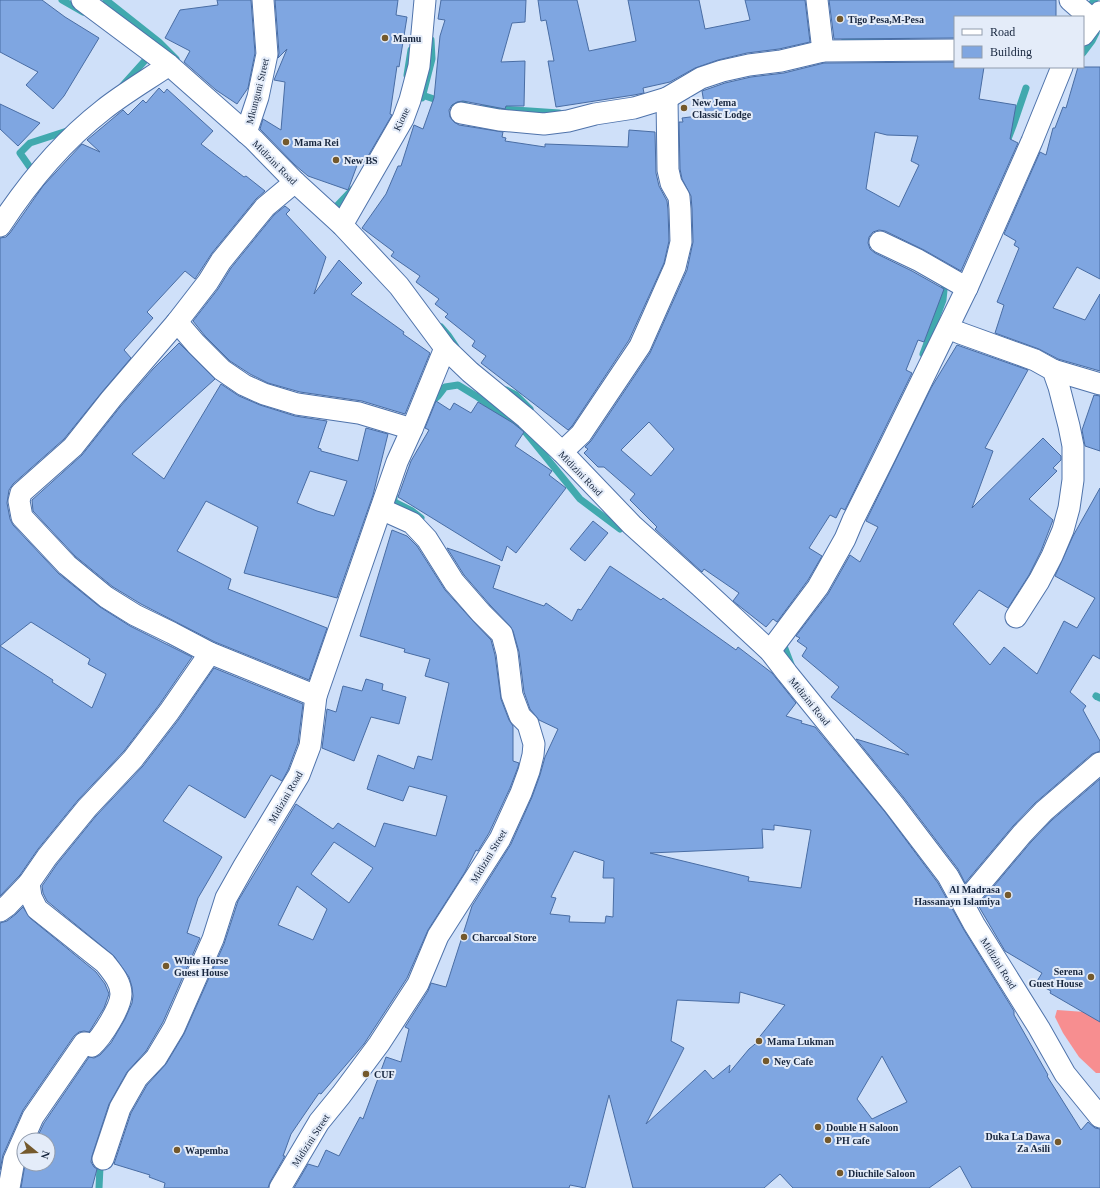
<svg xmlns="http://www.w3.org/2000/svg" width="1100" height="1188" viewBox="0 0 1100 1188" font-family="'Times New Roman',serif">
	<rect width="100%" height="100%" fill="#cfe0f9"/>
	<!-- green -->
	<polygon fill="#f78e90" points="1057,1010 1085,1012 1100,1017 1100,1073 1096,1073 1079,1057 1063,1033 1055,1017"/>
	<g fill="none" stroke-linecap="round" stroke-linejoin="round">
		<!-- stream -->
		<g stroke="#41a9ae" stroke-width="7">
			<polyline points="62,0 83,12"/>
			<polyline points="106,0 159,42 176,59"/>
			<polyline points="1085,10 1095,0"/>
			<polyline points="844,42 871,38 907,41"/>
			<polyline points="1083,53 1092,41 1096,33"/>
			<polyline points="407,75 411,50"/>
			<polyline points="123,85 150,55 149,54"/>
			<polyline points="425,96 440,101 465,105"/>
			<polyline points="422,98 432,59 431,40"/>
			<polyline points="485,108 559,113"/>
			<polyline points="1008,139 1013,126 1026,88"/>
			<polyline points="34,173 20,153 30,143 70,130"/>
			<polyline points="331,206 334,209 353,189"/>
			<polyline points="441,327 448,335 456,347"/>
			<polyline points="923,354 943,300 945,280"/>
			<polyline points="506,390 516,395 530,409"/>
			<polyline points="430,403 438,396 445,387 458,385 476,396 523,429 580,499 620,529"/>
			<polyline points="394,494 394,502 412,511 421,518"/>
			<polyline points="786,639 784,646 792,667"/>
			<polyline points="1096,696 1100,698"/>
			<polyline points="99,1188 100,1167 99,1161"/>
		</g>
	</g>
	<!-- building -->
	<g fill="#7fa6e1" stroke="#496da4" fill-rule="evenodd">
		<polygon points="0,0 42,0 65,17 99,38 64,96 53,109 26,85 38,72 0,52"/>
		<polygon points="217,0 251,0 255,53 248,88 237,104 216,90 184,62 190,51 165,38 180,10 218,5"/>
		<polygon points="275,0 398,0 396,15 407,17 399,67 397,66 390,114 392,115 364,163 359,160 348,190 308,176 295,165 260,129 263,119 281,130 285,82 274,80 287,49 278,58 279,53"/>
		<polygon points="441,0 526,0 525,22 512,23 501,62 525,61 524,106 506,106 505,109 463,101 457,102 452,105 449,110 450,117 454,122 459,125 503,132 502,137 506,138 505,141 545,147 545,144 628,147 629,130 655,132 656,173 659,186 667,201 668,210 669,241 664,263 629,340 572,426 568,430 481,363 486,356 472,346 475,341 445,317 448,314 435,304 439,299 416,282 420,276 391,256 394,252 362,228 386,194 398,166 401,166 414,125 423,129 434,98 440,36 445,20 438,19"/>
		<polygon points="538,0 577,0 589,51 636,41 628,0 699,0 705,29 750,20 745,0 805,0 810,42 779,49 747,53 718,60 695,68 670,82 643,88 644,93 634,95 556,107 548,61 554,61 546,20 541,21"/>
		<polygon points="829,0 1056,0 1056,17 955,17 955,38 834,39"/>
		<path d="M955,62v5h29l-5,32 37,6 -6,34 8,4 -57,128 -37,-21 -39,-19 -6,-1 -6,2 -4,5 -1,6 2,6 5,4 37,18 32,18 -20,53 -6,-2 -12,30 6,3 -1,2 -66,135 -4,-2 -5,10 -6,-3 -21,33 13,8 -14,24 -31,42 -4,-3 -7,8 -33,-26 6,-8 -35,-24 -2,3 -47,-43 2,-2 -27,-27 5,-6 -31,-27h-6l-14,-14 4,-4 -3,-2 6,-6 59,-88 37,-83 6,-28 -1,-33 -1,-13 -9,-17 -2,-10 -1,-47h4l-1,-4 24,-3 -4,-24 23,-8 26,-6 33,-4 40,-10zM875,132l12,3 31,1 -7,25 8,4 -20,42 -33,-18zM649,422l25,27 -23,27 -30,-26z"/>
		<polygon points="1078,67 1100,67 1100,279 1077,267 1053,308 1085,320 1100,294 1100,371 1058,359 1039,349 995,333 1004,305 997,302 1019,248 1014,245 1016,241 1004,234 1040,152 1046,155 1053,128 1055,128 1063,107 1066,108"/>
		<polygon points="159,88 164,93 167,89 213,131 201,144 244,177 246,176 265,191 256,199 212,253 195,279 185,271 147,312 153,318 124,350 131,358 102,392 64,439 13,484 9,490 7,503 10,519 13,525 59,574 100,607 130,626 192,657 159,705 124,751 78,800 38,849 20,875 0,896 0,646 53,680 52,682 92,708 106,674 88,664 90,659 31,622 0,646 0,238 6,237 10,233 43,186 82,144 100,152 87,140 123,110 128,115 143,100 146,103"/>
		<polygon points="0,104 40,123 18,146 0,129"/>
		<polygon points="285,206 290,210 286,214 326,257 314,294 339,260 362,283 351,294 404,332 403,334 430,353 405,414 362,401 300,392 268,383 250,374 230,361 205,336 193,321 218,289 231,268 274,215"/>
		<path d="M179,343l36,36 -83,75 32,25 57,-95 18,12 21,9 35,11 32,5 -9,27 3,1v2l37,10 8,-33 22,6 -15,61 -36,103 -93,-25 14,-46 -52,-26 -29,50 54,28 -3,10 99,39 -18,52 -94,-38 -74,-38 -28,-17 -38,-31 -42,-45 -1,-11 50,-45 38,-48 33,-38zM310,471l37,10 -13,35 -17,-5 -20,-8z"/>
		<polygon points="957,345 1028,370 985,448 993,451 972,508 1043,438 1061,456 1061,460 1053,468 1057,471 1029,499 1053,520 1041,551 1029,575 1008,608 979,590 953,624 990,665 1004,647 1037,674 1064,621 1077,628 1095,598 1055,576 1073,536 1100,488 1100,659 1093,655 1070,692 1086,706 1083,710 1100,741 1100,751 1092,754 1035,803 1013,826 965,883 958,869 904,798 856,739 909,755 831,697 839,687 802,656 807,648 797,641 800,638 796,636 828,594 850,555 860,562 878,527 866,521 931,388"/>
		<polygon points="1094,395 1100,396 1100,451 1085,446 1082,430"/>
		<polygon points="436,401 450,410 454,403 471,413 478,402 513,423 524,432 515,446 552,471 549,475 566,488 516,553 507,546 502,561 398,497 411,461 429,430 425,428"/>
		<polygon points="593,521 608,533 585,561 570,549"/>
		<path d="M392,530l15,6 10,10 28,44 28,31 18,19 4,15 6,44 8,21 4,6v35l6,2 -1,4 -8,21 -21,45 -11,18 -2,-1 -11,22 -37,58 -21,48 -43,66 -43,50 -2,-1 -28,41 -8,22h2l-15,26 -2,6h-104l1,-5 -16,-6 1,-2 -36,-11 17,-51 16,-28 19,-21 18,-30 40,-90 14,-43 58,-97 37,25 5,-6 37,24 9,-24 52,13 11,-40 -38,-10 -6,15 -36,-12 11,-34 36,14 4,-13 14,4 17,-77 -24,-7 5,-17 -26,-7 1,-3 -45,-13zM334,842l39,26 -24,35 -38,-29zM297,886l30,23 -14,31 -35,-15z"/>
		<path d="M447,548l53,18 -7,22 51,18 2,-3 26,18 6,-12 3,1 29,-44 51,34 2,-2 73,52 2,-3 34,26 24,30 -10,13 16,5 -1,2 14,4 70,85 53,71 26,47 50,81v4l34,60 -1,1 34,54 7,-8 7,6 5,1v59h-128l-12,-22 -31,22h-136l-13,-14 -16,14h-131l-24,-93 -24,93 -15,-3 -1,3h-275l14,-24 10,3 8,-17 13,6 21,-39 3,2 23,-62 15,5 8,-33 -4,-2 23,-36 3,-8 15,4 26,-81 39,-62 21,-47 8,-22 5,-18 13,-28 -19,-9 -9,-11 -6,-17 -5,-40 -6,-21 -3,-5 -20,-21 -26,-30zM774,825l37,5 -10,58 -53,-7 1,-4 -99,-24 113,-5 -1,-19 12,1zM574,851l30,10 -1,17h11l-1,39 -7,-1 -1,7 -36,-1 1,-6 -20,-2 6,-16 -5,-1zM740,992l45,13 -28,35h3l-11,9 -20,24 1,-8 -17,14 -8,-9 -59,54 38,-76 -13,-7 6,-41 62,3zM882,1056l25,46 -35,17 -15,-20z"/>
		<polygon points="214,668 303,704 298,743 288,770 282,781 271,775 245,818 189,785 163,821 222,857 198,898 187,933 200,938 163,1022 146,1051 127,1072 109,1104 92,1156 91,1162 94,1167 97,1169 92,1188 21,1188 25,1164 48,1164 48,1140 36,1140 44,1123 89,1057 94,1058 100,1055 111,1043 125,1019 132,1003 133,996 132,987 129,977 114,956 47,901 43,893 42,886 57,864 96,816 143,766 179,719"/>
		<polygon points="366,679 383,684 382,690 406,697 399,724 371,717 354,761 322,748 327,709 336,712 343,686 362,691"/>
		<polygon points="1100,779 1100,1022 1050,993 1051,991 1036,983 1042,973 1005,951 978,905 1031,842 1052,820"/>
		<polygon points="23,907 30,918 96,972 105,984 109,994 104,1008 91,1029 89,1032 84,1031 79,1032 74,1036 23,1110 3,1155 0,1170 0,923 7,921 16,914"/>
	</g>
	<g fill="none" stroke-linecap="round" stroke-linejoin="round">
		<defs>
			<g id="street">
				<polyline points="82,0 169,65 254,140 295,182 342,225 399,286 445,348 470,372 526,418 562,452 632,525 701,587 770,651 787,673 894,805 948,876 974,924 1039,1028 1065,1074 1100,1117"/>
				<polyline points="817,0 823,51"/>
				<polyline points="1070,0 1094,21"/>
				<polyline points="1083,35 1100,12"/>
				<polyline points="461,113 499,120 544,124 568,121 595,114 634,108 667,98 701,78 722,71 749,65 781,61 823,51 955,50"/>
				<polyline points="246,133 258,97 267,54 263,0"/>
				<polyline points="295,182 265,207 221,261 208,282 177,322 111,399 73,447 21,493 19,501 22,517 67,565 106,597 135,615 172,633 210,653 316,696"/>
				<polyline points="342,225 403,119 410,100 419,66 425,0"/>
				<path d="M0,226c28,-43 62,-84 103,-116 20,-16 44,-30 66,-45"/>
				<polyline points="880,242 918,260 967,288"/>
				<polyline points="177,322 196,344 222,370 244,385 264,394 297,404 359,413 412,429"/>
				<polyline points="948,328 960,333 1035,360 1053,370 1059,387 1069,426 1073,446 1073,480 1069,508 1063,530 1052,556 1039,581 1016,617"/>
				<polyline points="1053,370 1100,384"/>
				<polyline points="562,452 581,434 640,346 675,267 681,242 680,209 679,197 671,183 668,170 667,98"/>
				<polyline points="770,651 818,587 845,539 853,520 885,456 967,288 1032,141 1062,67"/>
				<polyline points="964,903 1022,834 1044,811 1100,763"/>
				<polyline points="0,911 7,906 29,883 47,857 87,808 133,759 169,712 210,653"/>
				<polyline points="103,1159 120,1108 137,1078 156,1058 174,1028 213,939 226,898 244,866 299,775 310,746 316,696 397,462 412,429 445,348"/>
				<path d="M9,1188l5,-28 19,-43 51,-74h2l6,3c10,-9 29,-39 29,-52 0,-12 -9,-22 -16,-31l-68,-54 -6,-12 -2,-14"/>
				<polyline points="280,1188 319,1122 341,1095 379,1044 418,984 438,936 500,839 521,793 529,771 533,755 534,744 528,724 520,716 512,695 507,653 502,634 481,613 454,582 427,539 412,523 381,509"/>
			</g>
		</defs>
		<!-- street casing -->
		<use href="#street" stroke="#4f73ab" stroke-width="23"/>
		<!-- street -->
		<use href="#street" stroke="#fff" stroke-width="21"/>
	</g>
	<!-- markers -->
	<g fill="#74592c" stroke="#e4ecf9" stroke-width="1.5">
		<circle cx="840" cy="19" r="4"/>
		<circle cx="385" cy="38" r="4"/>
		<circle cx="684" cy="108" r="4"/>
		<circle cx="286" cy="142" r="4"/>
		<circle cx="336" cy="160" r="4"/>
		<circle cx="1008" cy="895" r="4"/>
		<circle cx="464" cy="937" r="4"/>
		<circle cx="166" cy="966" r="4"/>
		<circle cx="1091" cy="977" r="4"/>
		<circle cx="759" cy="1041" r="4"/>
		<circle cx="766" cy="1061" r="4"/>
		<circle cx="366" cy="1074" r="4"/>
		<circle cx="818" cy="1127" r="4"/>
		<circle cx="828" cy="1140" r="4"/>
		<circle cx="1058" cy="1142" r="4"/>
		<circle cx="177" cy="1150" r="4"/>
		<circle cx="840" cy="1173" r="4"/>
	</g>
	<g text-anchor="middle" stroke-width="4" stroke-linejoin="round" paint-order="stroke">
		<!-- poi labels -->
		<g font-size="10" font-weight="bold" fill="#17263e" stroke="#e4ecf9" text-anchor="start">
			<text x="848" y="23">Tigo Pesa,M-Pesa</text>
			<text x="393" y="42">Mamu</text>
			<text x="692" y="106">New Jema<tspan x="692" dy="12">Classic Lodge</tspan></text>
			<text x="294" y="146">Mama Rei</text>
			<text x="344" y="164">New BS</text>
			<text x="1000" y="893" text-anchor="end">Al Madrasa<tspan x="1000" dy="12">Hassanayn Islamiya</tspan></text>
			<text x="472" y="941">Charcoal Store</text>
			<text x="174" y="964">White Horse<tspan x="174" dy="12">Guest House</tspan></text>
			<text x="1083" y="975" text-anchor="end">Serena<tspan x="1083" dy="12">Guest House</tspan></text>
			<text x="767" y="1045">Mama Lukman</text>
			<text x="774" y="1065">Ney Cafe</text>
			<text x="374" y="1078">CUF</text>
			<text x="826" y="1131">Double H Saloon</text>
			<text x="1050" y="1140" text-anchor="end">Duka La Dawa<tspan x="1050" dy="12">Za Asili</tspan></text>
			<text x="836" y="1144">PH cafe</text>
			<text x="185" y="1154">Wapemba</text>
			<text x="848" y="1177">Diuchile Saloon</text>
		</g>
		<!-- street labels -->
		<g font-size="10" fill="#17263e" stroke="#e4ecf9">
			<text transform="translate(257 91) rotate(-76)" y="4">Mkunguni Street</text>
			<text transform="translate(401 119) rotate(-65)" y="4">Kione</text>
			<text transform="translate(275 162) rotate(45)" y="4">Midizini Road</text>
			<text transform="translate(581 473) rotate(46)" y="4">Midizini Road</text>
			<text transform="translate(810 701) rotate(51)" y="4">Midizini Road</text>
			<text transform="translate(285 797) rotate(-60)" y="4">Midizini Road</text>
			<text transform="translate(488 856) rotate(-59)" y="4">Midizini Street</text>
			<text transform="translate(999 963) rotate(58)" y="4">Midizini Road</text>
			<text transform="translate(310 1140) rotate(-57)" y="4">Midizini Street</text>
		</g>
	</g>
	<!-- legend -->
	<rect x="954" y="16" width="130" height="52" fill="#e4ecf9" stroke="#929dae"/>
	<rect x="962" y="29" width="20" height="6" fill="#ffffff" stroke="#929dae"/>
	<text x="990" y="36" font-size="12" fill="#17263e">Road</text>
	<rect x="962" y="46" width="20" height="12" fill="#7fa6e1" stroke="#929dae"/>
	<text x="990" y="56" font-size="12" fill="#17263e">Building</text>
	<!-- north arrow -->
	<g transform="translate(36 1152) rotate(108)"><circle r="19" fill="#e4ecf9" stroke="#929dae"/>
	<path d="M0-3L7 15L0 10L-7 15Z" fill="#74592c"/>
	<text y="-6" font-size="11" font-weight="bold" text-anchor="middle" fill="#17263e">N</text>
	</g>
</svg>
